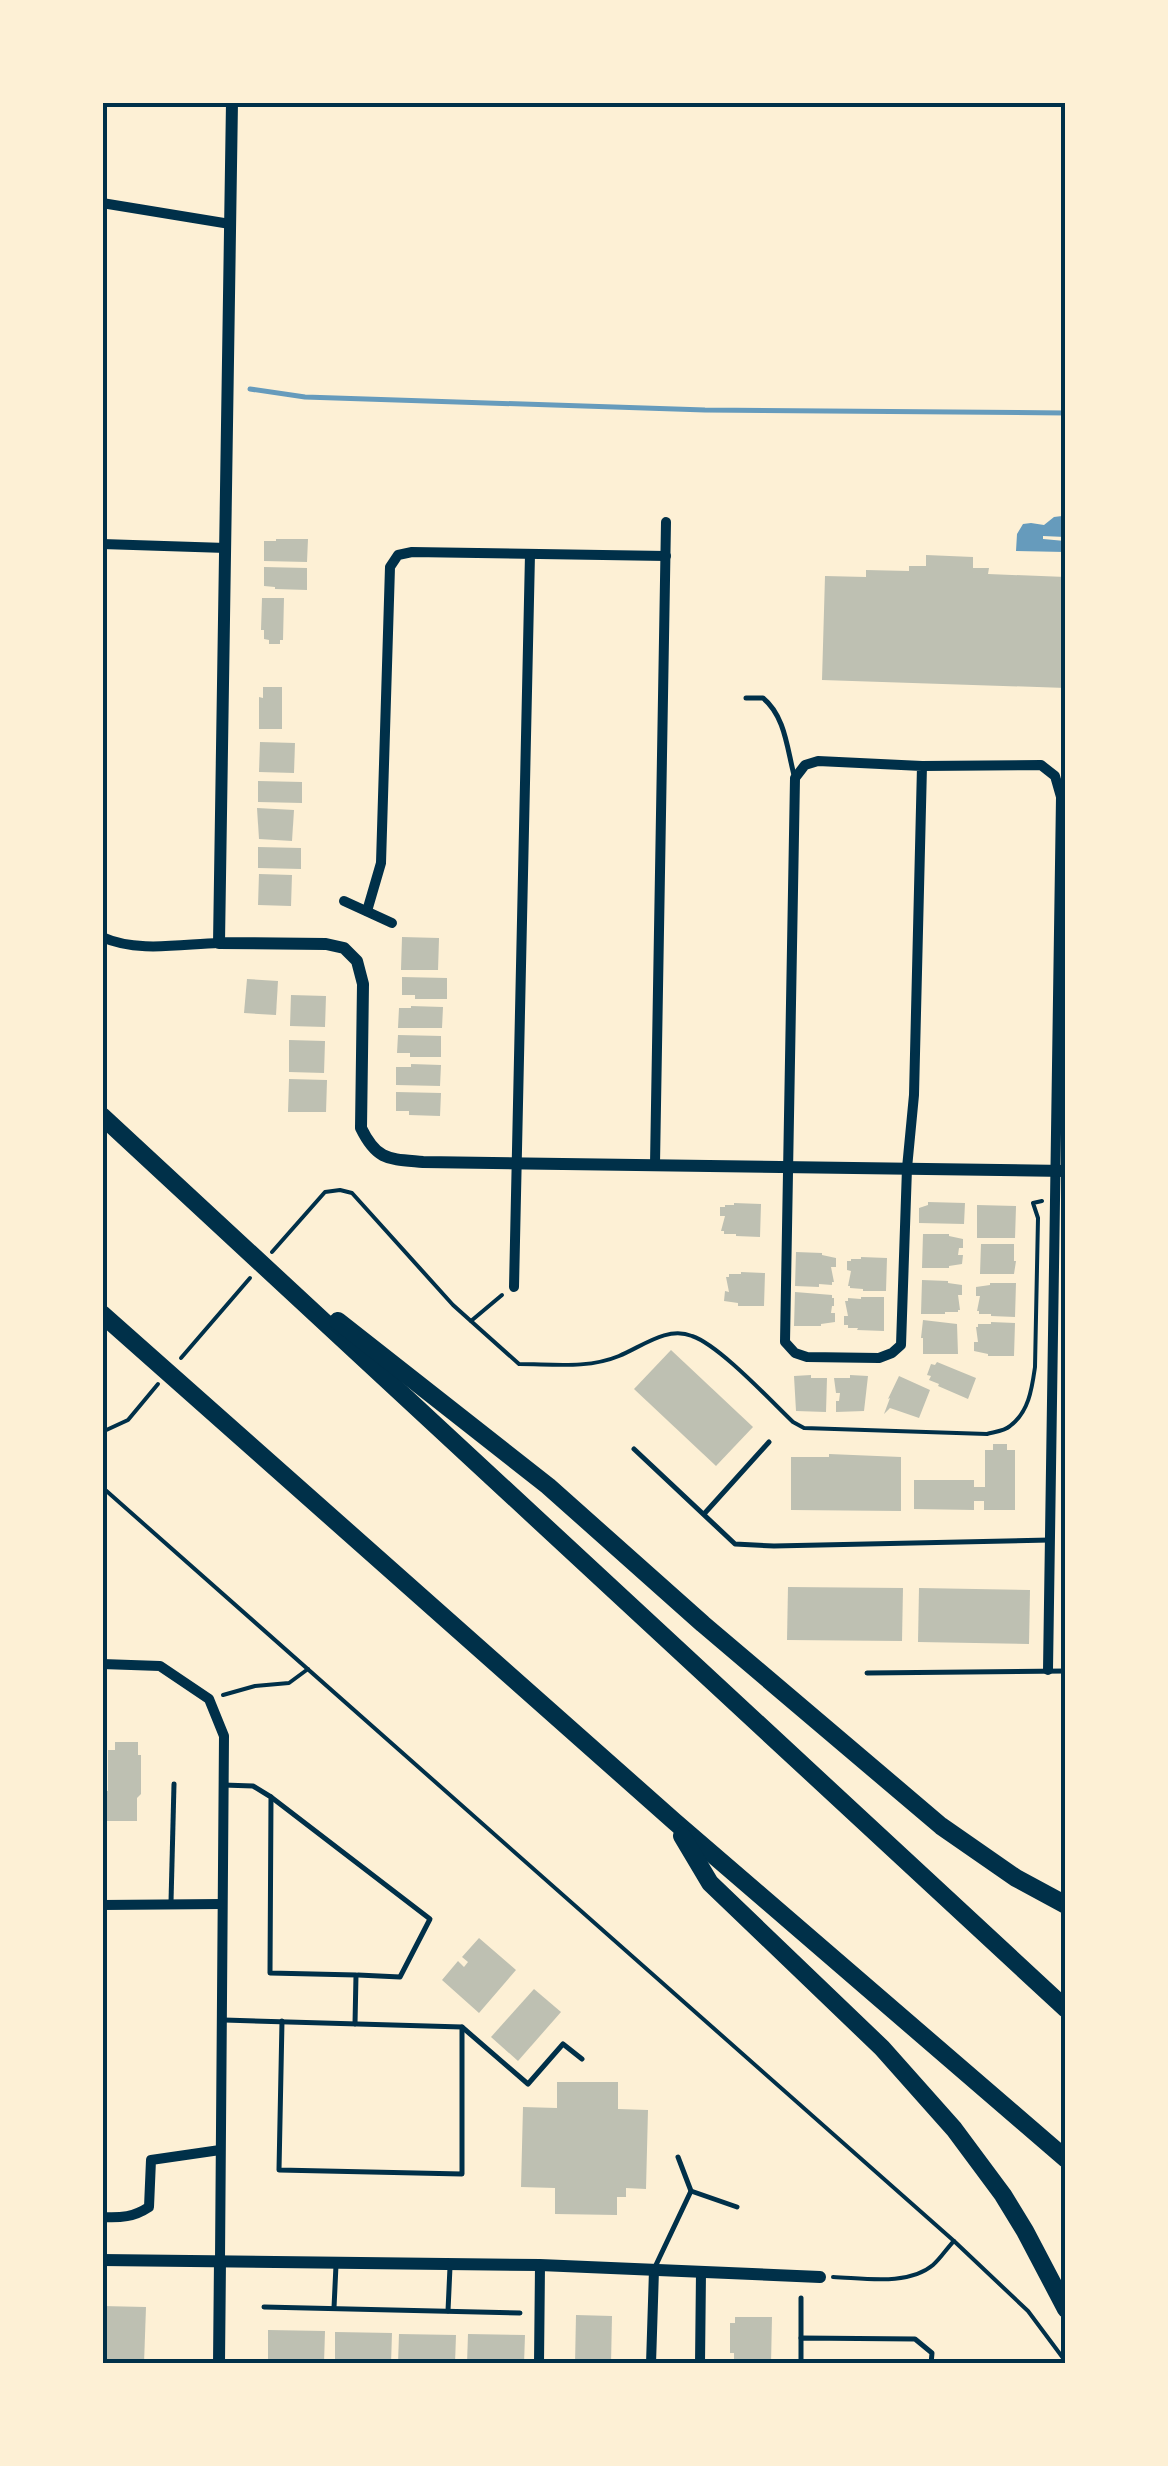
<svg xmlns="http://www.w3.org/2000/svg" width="1168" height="2466" viewBox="0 0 1168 2466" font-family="'PT Sans Narrow',sans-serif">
	<rect width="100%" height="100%" fill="#fdf0d5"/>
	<!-- water -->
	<polygon fill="#669bbc" points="1062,516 1065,517 1065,537 1043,536 1043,539 1065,541 1065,552 1016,551 1017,534 1023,524 1031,523 1044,525 1054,517"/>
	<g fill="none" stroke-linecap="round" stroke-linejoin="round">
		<!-- stream -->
		<polyline stroke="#669bbc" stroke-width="5" points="250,389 305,397 705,410 1066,413"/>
	</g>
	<!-- building -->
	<g fill="#bec0b2">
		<polygon points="276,539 308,539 307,562 264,561 264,541 276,541"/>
		<polygon points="926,555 973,557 973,568 989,568 988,574 1066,577 1066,688 822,680 825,576 866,577 866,570 909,571 909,566 926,566"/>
		<polygon points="264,567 307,568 307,590 275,589 275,587 264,586"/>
		<polygon points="262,598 284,598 283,640 280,640 280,644 269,644 269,640 264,639 264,630 261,630"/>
		<polygon points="263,687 282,687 282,729 259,729 259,697 263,698"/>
		<polygon points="260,742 295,743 294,773 259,772"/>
		<polygon points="258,781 302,782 302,803 258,802"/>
		<polygon points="257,808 294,810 292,841 259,839"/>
		<polygon points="258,847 301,848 301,869 258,868"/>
		<polygon points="259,874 292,875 291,906 258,905"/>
		<polygon points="402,937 439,938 438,970 401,970"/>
		<polygon points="402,977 447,978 447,999 415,999 415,995 402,995"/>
		<polygon points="247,979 278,981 276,1015 244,1013"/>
		<polygon points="291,995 326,996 325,1027 290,1026"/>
		<polygon points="411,1006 443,1007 442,1028 398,1028 399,1008 411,1008"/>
		<polygon points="398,1035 441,1036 441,1057 410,1057 410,1053 397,1053"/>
		<polygon points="289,1040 325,1041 324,1073 289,1072"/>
		<polygon points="411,1064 441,1065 440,1086 396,1085 396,1067 411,1067"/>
		<polygon points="289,1079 327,1080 326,1112 288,1112"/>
		<polygon points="396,1092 441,1093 440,1116 409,1115 409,1111 396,1111"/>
		<polygon points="928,1202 965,1203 964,1224 919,1223 919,1208 928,1205"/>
		<polygon points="734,1203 761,1204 760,1237 736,1236 736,1234 724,1234 724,1231 721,1231 725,1216 720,1216 720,1207 725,1207 725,1205 734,1205"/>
		<polygon points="977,1205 1016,1206 1015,1238 977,1238"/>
		<polygon points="923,1234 949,1234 949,1236 963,1239 963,1248 959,1248 958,1255 963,1255 962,1264 949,1266 949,1268 922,1268"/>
		<polygon points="981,1244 1014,1244 1014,1261 1016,1261 1014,1274 980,1274"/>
		<polygon points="796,1252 822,1253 822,1255 836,1258 836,1267 831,1267 834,1282 832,1282 832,1285 819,1284 819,1287 795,1286"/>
		<polygon points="861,1257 887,1258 886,1291 863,1291 863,1289 850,1288 850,1286 848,1286 851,1271 847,1270 847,1261 851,1261 851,1259 861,1259"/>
		<polygon points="741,1272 765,1273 764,1306 738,1306 738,1303 724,1301 725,1291 729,1292 726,1277 729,1277 729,1274 741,1274"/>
		<polygon points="922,1280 948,1281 948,1283 962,1285 962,1295 958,1295 960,1310 958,1310 958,1312 945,1312 945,1314 921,1314"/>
		<polygon points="990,1283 1016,1283 1015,1317 991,1316 991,1314 979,1314 979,1311 977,1311 980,1296 976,1296 976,1287 990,1285"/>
		<polygon points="795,1292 832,1295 832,1298 834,1298 834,1306 832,1306 831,1313 835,1313 835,1322 821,1324 821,1326 794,1326"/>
		<polygon points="861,1297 884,1297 884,1331 857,1330 858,1328 848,1328 848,1325 844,1325 844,1316 848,1316 845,1301 848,1301 848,1298 861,1299"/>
		<polygon points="923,1320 957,1324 958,1354 923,1354 923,1338 921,1338"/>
		<polygon points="991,1322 1015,1323 1014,1356 988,1356 988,1354 974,1351 974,1342 978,1342 976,1327 978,1327 978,1324 991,1324"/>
		<polygon points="671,1350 753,1427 716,1466 634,1389"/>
		<polygon points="937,1362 976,1378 968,1399 938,1386 939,1384 929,1380 931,1376 927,1375 931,1364 935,1365"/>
		<polygon points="811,1375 811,1378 827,1378 826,1412 796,1411 794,1376"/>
		<polygon points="850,1375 868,1376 864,1411 836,1412 836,1401 839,1401 840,1393 836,1393 834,1378 850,1378"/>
		<polygon points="899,1376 930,1390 919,1418 890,1408 884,1414 890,1398 888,1399"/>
		<polygon points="993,1444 1007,1444 1007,1450 1015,1450 1015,1510 984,1510 984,1501 974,1501 974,1510 914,1509 914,1480 974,1480 974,1487 985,1487 985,1450 993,1450"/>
		<polygon points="829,1454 901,1457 901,1511 791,1510 791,1457 829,1457"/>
		<polygon points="788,1587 903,1588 902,1641 787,1640"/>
		<polygon points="919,1588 1030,1590 1029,1644 918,1642"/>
		<polygon points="115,1742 138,1742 138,1755 141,1755 141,1794 137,1798 137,1821 105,1821 105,1791 108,1791 108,1750 115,1750"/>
		<polygon points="479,1938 516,1970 479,2013 442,1980 458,1961 464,1967 468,1962 462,1957"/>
		<polygon points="534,1989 561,2012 518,2061 491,2037"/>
		<polygon points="557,2082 618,2082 618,2109 648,2110 646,2189 626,2188 626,2197 617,2197 617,2215 555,2214 555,2188 521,2187 523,2107 557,2108"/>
		<polygon points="102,2306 146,2307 144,2364 102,2364"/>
		<polygon points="576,2315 612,2316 611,2364 575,2364"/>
		<polygon points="735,2317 772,2317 771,2364 734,2364 734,2353 730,2353 730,2323 735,2323"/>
		<polygon points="268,2330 325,2331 324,2364 268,2364"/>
		<polygon points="335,2332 392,2333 391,2364 335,2364"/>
		<polygon points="399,2334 456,2335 455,2364 398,2364"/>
		<polygon points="468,2334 525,2335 524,2364 467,2364"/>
	</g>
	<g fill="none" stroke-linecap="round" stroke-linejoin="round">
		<!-- path -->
		<g stroke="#003049" stroke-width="4">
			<path d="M272,1252l53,-60 15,-2 12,3 101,112 66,59c33,0 69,5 100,-8 24,-10 48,-30 73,-20 27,9 78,64 101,86l11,6 183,6c7,-2 18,-3 23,-8 19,-14 22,-38 25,-59l3,-149 -5,-15 9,-2"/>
			<polyline points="471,1321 502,1295"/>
			<polyline points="181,1358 250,1278"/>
			<polyline points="102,1432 128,1420 158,1384"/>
			<polyline points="102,1487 954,2241 1028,2311 1066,2362"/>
			<polyline points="223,1695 255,1686 289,1683 308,1669"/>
			<path d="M833,2277c31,1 75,9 100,-12 8,-7 14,-17 21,-24"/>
		</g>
		<!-- service -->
		<g stroke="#003049" stroke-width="5">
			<path d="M746,698h17c22,18 24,50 31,77"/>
			<polyline points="634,1449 735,1544 774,1546 1050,1540"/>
			<polyline points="704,1514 769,1442"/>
			<polyline points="867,1673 1066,1671"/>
			<polyline points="223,1785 253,1786 271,1797 270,1973 356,1975 355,2024"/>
			<polyline points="271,1797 430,1919 400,1977 358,1975"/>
			<polyline points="171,1902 174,1784"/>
			<polyline points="224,2020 462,2027 528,2084 563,2044 582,2059"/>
			<polyline points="282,2021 279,2170 462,2174 462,2027"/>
			<polyline points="678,2157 691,2191"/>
			<polyline points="655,2267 691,2191 737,2207"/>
			<polyline points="264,2307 520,2313"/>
			<polyline points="334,2308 336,2265"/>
			<polyline points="448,2311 450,2267"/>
			<polyline points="801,2338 801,2298"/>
			<polyline points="801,2364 801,2338 915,2339 932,2353 931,2364"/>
		</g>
		<!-- minor -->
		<g stroke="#003049" stroke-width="10">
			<polyline points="102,203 230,224"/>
			<polyline points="102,544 226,548"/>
			<polyline points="922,766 914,1095 907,1168 901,1345 892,1353 879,1358 807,1357 795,1353 785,1342 795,778 805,765 818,761 922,766 1041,765 1055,776 1061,797 1048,1670"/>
			<polyline points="344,901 392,923"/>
			<polyline points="367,911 381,863 390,567 398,555 412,552 666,556"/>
			<path d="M102,937c35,16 80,7 117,6"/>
			<polyline points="655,1164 666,522"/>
			<polyline points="514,1287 530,554"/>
			<polyline points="102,1664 160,1666 209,1699 224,1736 220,2260"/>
			<polyline points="102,1905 222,1904"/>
			<path d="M102,2217c19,1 32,0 47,-10l2,-47 69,-10"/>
			<polyline points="539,2364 540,2265"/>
			<polyline points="651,2364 654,2270"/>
			<polyline points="700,2364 701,2272"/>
		</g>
		<!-- tertiary -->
		<g stroke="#003049" stroke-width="12">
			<path d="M232,102l-13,841 107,1 18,4 13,13 6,23 -2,144c16,33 28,31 62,34l643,9"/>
			<polyline points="102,2260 540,2265 820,2277"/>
			<polyline points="219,2364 220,2260"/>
		</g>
		<!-- motorway -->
		<g stroke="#003049" stroke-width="18">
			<polyline points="102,1116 1066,2009"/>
			<polyline points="102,1314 675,1822 1066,2159"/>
			<polyline points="338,1321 548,1486 703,1624 941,1826 1016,1878 1066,1905"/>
			<polyline points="682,1836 710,1883 882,2048 954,2129 1003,2195 1025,2231 1066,2309"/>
		</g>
	</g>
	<!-- border -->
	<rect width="1168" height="2466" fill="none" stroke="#fdf0d5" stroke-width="210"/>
	<rect x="105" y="105" width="958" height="2256" fill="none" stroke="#003049" stroke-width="4"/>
</svg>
